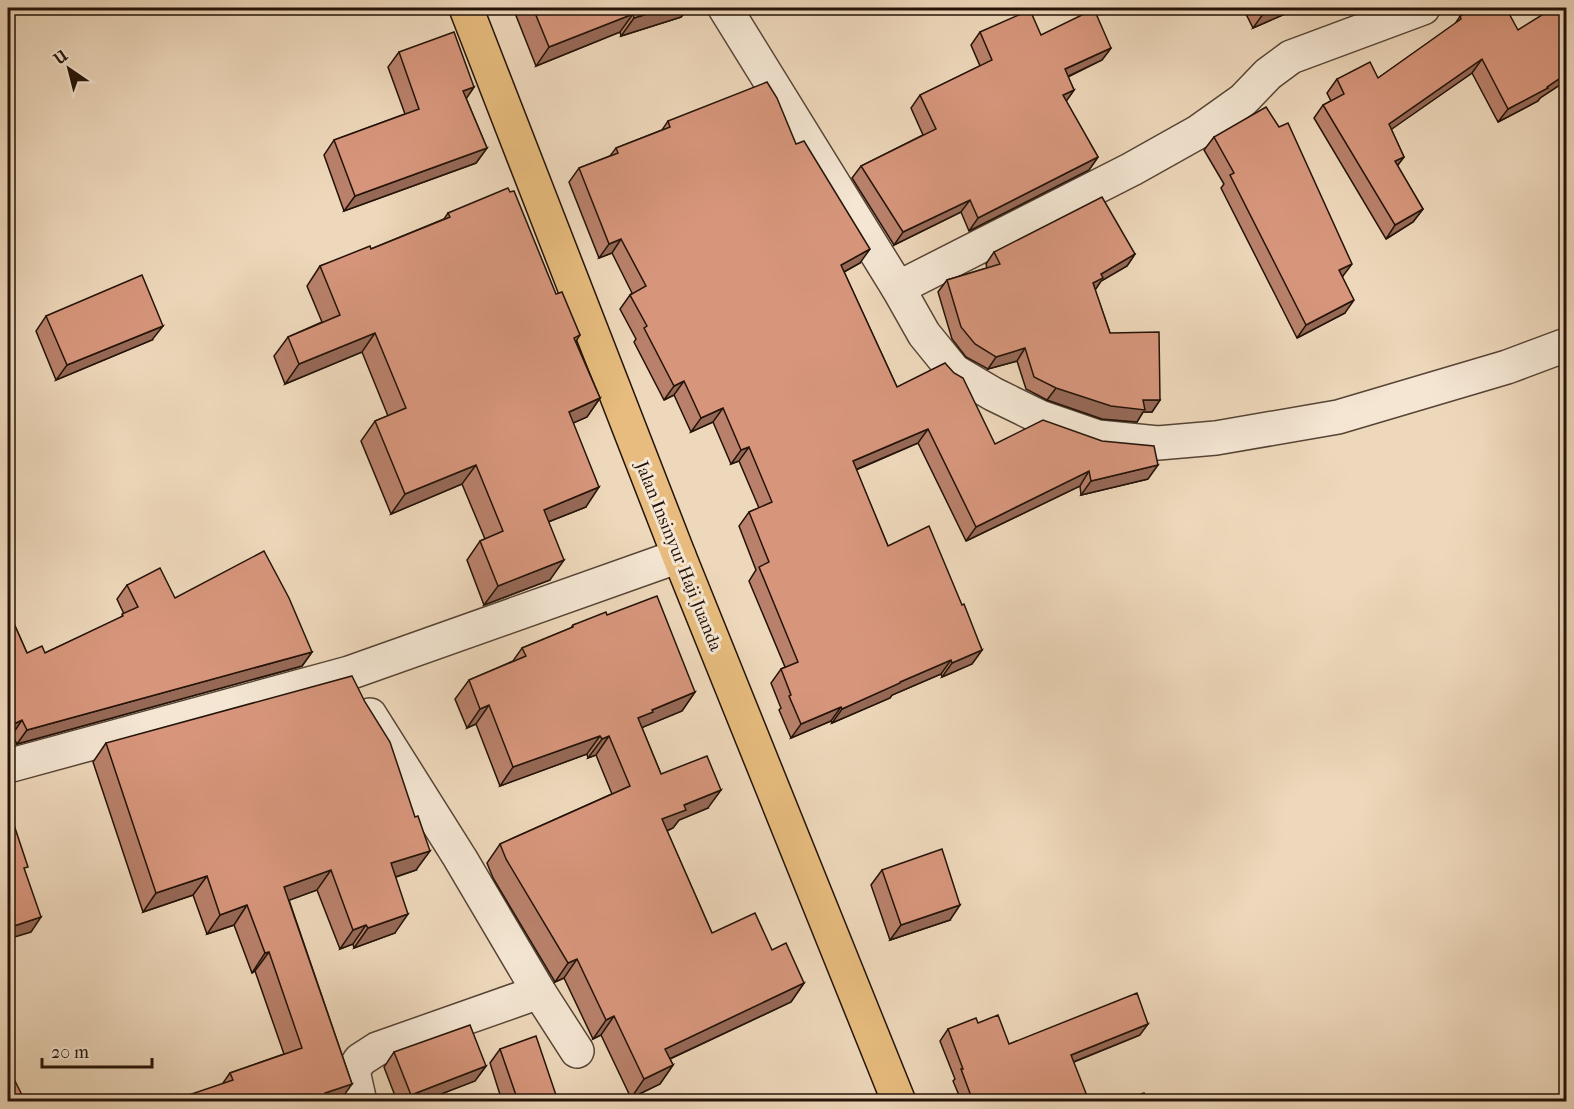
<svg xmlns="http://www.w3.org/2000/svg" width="1574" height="1109" viewBox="0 0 1574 1109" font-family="'IM FELL French Canon',serif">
	<rect width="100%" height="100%" fill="#eed8bb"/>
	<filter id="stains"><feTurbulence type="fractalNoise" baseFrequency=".00333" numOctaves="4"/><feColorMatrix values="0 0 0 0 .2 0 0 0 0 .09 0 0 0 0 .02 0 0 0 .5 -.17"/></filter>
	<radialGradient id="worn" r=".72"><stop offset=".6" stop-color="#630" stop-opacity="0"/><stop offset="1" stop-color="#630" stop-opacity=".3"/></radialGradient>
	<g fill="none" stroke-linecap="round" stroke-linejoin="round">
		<defs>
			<g id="minor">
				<polyline points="725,8 898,288 1132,169 1198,132 1243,100 1268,74 1291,57 1423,8"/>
				<polyline points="898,288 924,334 954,371 993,394 1040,417 1098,437 1158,443 1216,438 1338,417 1507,367 1566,345"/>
				<polyline points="370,715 460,858 539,992 577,1051"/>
				<polyline points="8,766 349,673 679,556"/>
				<polyline points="360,1102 353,1071 360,1060 377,1049 539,992"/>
			</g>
			<polyline id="major" points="466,8 679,556 899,1102"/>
		</defs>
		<!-- minor casing -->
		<use href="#minor" stroke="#564435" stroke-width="36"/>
		<!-- major casing -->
		<use href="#major" stroke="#241308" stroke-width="36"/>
		<!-- minor -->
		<use href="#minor" stroke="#f4e6d3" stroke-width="33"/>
		<!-- major -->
		<use href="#major" stroke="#e7bc7e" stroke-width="33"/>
	</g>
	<!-- wall -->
	<g fill="#b9816b" stroke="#241308" stroke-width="1.5">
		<polygon points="513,8 688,8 681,17 621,36 620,32 536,66"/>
		<polygon points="1243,8 1296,8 1294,10 1253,28"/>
		<polygon points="1460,16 1518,30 1540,98 1538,101 1498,122 1472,73 1391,129 1404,157 1397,166 1423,209 1413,222 1386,239 1314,118 1323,105 1331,101 1327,93 1337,79 1378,78 1455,24"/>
		<polygon points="980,32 1041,35 1111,48 1102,60 1068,77 1074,90 1066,101 1098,157 1089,170 969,231 961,212 894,245 852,178 861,166 923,135 911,108 920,95 980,66 971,45"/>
		<polygon points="399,52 474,87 466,98 487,148 476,163 344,211 324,155 334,140 405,114 388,67"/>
		<polygon points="668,121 796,144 860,263 844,272 897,387 995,444 1148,479 1081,495 1080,486 966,541 918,443 856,470 888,546 962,605 982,650 972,664 942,677 941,674 892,695 890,698 832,723 831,721 791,738 779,710 781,708 771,683 781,669 785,667 749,581 756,570 739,526 749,512 759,508 739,461 731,464 713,422 691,432 674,395 664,400 634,342 636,339 620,309 630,295 632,293 612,253 599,258 569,182 579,168 610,156 616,148 662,130"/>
		<polygon points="1214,137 1343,276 1342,277 1345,313 1297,338 1221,188 1224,184 1204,150"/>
		<polygon points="448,213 556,294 580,335 576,341 600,398 587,417 573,423 586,507 548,522 550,580 484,605 467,560 480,541 485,539 462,484 391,514 361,441 375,421 388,416 362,352 285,384 274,356 288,337 322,322 307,286 320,266 371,249 444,219"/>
		<polygon points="994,252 1135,254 1127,266 1101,281 1095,290 1110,333 1160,400 1152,412 1143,412 1137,422 1102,419 1047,400 1026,389 1017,361 988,369 966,357 952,339 938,292 947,280 987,268 986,264"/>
		<polygon points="46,316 152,340 56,380 36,331"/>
		<polygon points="127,585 175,598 312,652 302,666 17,744 12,735 8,737 8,610 27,653 45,653 120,618 124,614 117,599"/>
		<polygon points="607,615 695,692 682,711 643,727 642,728 661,774 708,808 679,820 673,828 667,831 712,933 772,950 804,983 791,1002 670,1059 673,1065 660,1084 631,1098 601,1035 593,1039 564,978 555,982 493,878 487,863 500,844 612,794 596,755 588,758 587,754 500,786 476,724 467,728 455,699 469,680 513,661 522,648 571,628 573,625"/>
		<polygon points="106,743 416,870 396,877 395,933 354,948 353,944 340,949 317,890 289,900 352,1084 223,1083 230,1073 284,1054 255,971 252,973 234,925 207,934 193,895 143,912 93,762"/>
		<polygon points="882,870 950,920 890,940 871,885"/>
		<polygon points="948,1029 1009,1044 1140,1035 1074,1062 961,1100 953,1081 955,1079 940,1041"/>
		<polygon points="500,1049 558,1101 502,1101 490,1063"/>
		<polygon points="394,1052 486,1066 475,1081 423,1101 397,1101 384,1067"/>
	</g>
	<!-- shaded-wall -->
	<g fill="#966957" stroke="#241308" stroke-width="1.5">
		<polygon points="666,8 688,8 681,17 621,36 634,18"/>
		<polygon points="1277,8 1296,8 1294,10 1253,28 1263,14"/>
		<polygon points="633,14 620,32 536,66 549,47"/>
		<polygon points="1111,48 1102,60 1056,82 1065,69"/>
		<polygon points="1482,59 1472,73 1379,138 1389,124"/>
		<polygon points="1566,74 1566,81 1540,98 1538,101 1498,122 1508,109 1547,87"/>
		<polygon points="474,87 464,102 463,91"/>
		<polygon points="1074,90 1065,103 1063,95"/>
		<polygon points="487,148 476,163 344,211 355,196"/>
		<polygon points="1098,157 1089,170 969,231 978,218"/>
		<polygon points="1404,157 1394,170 1395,161"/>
		<polygon points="970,200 961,212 894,245 903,232"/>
		<polygon points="1423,209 1413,222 1386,239 1395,225"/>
		<polygon points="621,239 612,253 599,258 609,244"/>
		<polygon points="870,249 860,263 831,279 841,265"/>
		<polygon points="1135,254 1127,266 1101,281 1095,290 1093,283 1101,274"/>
		<polygon points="1352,264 1343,276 1330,283 1339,270"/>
		<polygon points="1354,300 1345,313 1297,338 1306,325"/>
		<polygon points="163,326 152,340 56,380 67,365"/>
		<polygon points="375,333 362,352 285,384 299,364"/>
		<polygon points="1025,348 1017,361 988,369 996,357"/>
		<polygon points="684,381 674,395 664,400 674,386"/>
		<polygon points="1056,388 1143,400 1160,400 1152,412 1143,412 1137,422 1102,419 1047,400"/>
		<polygon points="600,398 587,417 555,431 569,412"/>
		<polygon points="723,408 713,422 691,432 701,418"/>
		<polygon points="928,429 918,443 843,475 853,461"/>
		<polygon points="749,447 739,461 731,464 741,450"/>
		<polygon points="476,465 462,484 391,514 405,494"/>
		<polygon points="1158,465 1148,479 1081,495 1091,481"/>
		<polygon points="1089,471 1080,486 966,541 976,527"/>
		<polygon points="599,487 586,507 530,529 544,510"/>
		<polygon points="564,560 550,580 484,605 498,586"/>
		<polygon points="982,650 972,664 942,677 952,663"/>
		<polygon points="312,652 302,666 17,744 27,730"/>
		<polygon points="951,660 941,674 892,695 890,698 832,723 842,709 900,682"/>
		<polygon points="695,692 682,711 643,727 640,731 638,718 652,710"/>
		<polygon points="489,705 476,724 467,728 480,709"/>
		<polygon points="841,707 831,721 791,738 801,724"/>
		<polygon points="22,720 12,735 8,737 8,727"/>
		<polygon points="600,736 587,754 500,786 513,767"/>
		<polygon points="609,736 596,755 588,758 602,739"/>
		<polygon points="721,790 708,808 679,820 673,828 649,838 662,819 684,805"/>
		<polygon points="430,851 416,870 377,883 391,863"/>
		<polygon points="331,870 317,890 271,907 284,887"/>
		<polygon points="207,876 193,895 143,912 156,893"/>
		<polygon points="247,905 234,925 207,934 220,915"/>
		<polygon points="960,905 950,920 890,940 901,925"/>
		<polygon points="408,914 395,933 354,948 368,928"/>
		<polygon points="41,917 31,932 8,939 8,928"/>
		<polygon points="366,925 353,944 340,949 353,930"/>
		<polygon points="269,952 255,971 252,973 265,953"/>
		<polygon points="577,959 564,978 555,982 568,963"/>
		<polygon points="804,983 791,1002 652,1067 665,1049"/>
		<polygon points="614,1016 601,1035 593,1039 606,1020"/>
		<polygon points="1148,1024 1140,1035 1063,1066 1071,1055"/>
		<polygon points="673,1065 660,1084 631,1098 644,1079"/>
		<polygon points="486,1066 475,1081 423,1101 407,1101 411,1095"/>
		<polygon points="352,1084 340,1101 319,1101 325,1093"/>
	</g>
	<!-- building -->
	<g fill="#d7967c" stroke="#241308" stroke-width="1.5">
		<polygon points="533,8 666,8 634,18 633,14 549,47"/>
		<polygon points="1260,8 1277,8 1263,14"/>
		<polygon points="1477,8 1506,8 1518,30 1553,8 1566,8 1566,74 1547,87 1548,88 1508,109 1482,59 1389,124 1404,157 1395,161 1423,209 1395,225 1323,105 1344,94 1337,79 1370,62 1378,78 1461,19 1460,16"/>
		<polygon points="1094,9 1111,48 1065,69 1074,90 1063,95 1098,157 978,218 970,200 903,232 861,166 936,129 920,95 992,60 980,32 1030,10 1041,35"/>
		<polygon points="454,32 474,87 463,91 487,148 355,196 334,140 419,109 399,52"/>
		<polygon points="767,82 777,98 796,144 804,141 870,249 841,265 897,387 945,363 954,373 963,378 995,444 1043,420 1102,441 1154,446 1158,465 1091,481 1089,471 976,527 928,429 853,461 888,546 929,526 962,605 964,604 982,650 952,663 951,660 900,682 900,683 842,709 841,707 801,724 789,696 791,695 781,669 798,662 759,567 769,562 749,512 772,502 749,447 741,450 723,408 701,418 684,381 674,386 644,328 647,326 630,295 646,286 621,239 609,244 579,168 618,153 616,148 670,127 668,121"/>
		<polygon points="1266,107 1279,127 1288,123 1352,264 1339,270 1354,300 1306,325 1230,175 1234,173 1214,137"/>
		<polygon points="508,188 510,192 514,191 556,294 562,292 580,335 574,338 600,398 569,412 599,487 544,510 564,560 498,586 480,541 503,531 476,465 405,494 375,421 406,408 375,333 299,364 288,337 340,315 320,266 370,246 371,249 450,217 448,213"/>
		<polygon points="1102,197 1135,254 1101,274 1103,278 1093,283 1110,333 1159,332 1160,400 1143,400 1145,410 1111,406 1056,388 1034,377 1025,348 996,357 975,344 961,327 947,280 1000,264 994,252"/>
		<polygon points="142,275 163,326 67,365 46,316"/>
		<polygon points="264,551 289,598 312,652 27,730 22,720 8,727 8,610 27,653 42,646 45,653 123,616 122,614 138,607 127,585 160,568 175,598"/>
		<polygon points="657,596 695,692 652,710 653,712 638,718 661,774 707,756 721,790 684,805 686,810 662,819 712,933 755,913 772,950 786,943 804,983 665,1049 673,1065 644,1079 614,1016 606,1020 577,959 568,963 506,859 500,844 630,786 609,736 602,739 600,736 513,767 489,705 480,709 469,680 526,656 522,648 573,627 573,625 606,612 607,615"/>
		<polygon points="352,676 365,702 390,742 415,817 418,816 430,851 391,863 408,914 368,928 366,925 353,930 331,870 284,887 352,1084 325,1093 327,1101 171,1101 233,1080 230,1073 302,1048 269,952 265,953 247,905 220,915 207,876 156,893 106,743"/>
		<polygon points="12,819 28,867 24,868 41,917 8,928 8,821"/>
		<polygon points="942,849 960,905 901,925 882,870"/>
		<polygon points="1137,993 1148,1024 1071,1055 1089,1101 957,1101 971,1096 961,1069 963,1069 948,1029 976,1018 978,1023 998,1015 1009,1044"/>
		<polygon points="470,1025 486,1066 411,1095 394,1052"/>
		<polygon points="536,1036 558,1101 518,1101 500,1049"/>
		<polygon points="9,1069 25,1101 8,1101 8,1070"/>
		<polygon points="1144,1093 1147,1101 1123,1101"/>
	</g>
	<g text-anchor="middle" stroke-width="6" stroke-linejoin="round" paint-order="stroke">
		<!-- street labels -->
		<g font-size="18" fill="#241308" stroke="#f4e6d3">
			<text transform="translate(679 556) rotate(68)" y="6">Jalan Insinyur Haji Juanda</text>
		</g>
	</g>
	<!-- margin -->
	<rect width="1574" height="1109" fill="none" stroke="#eed8bb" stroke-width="30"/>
	<rect x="9" y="9" width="1556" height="1091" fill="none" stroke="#241308" stroke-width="3"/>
	<rect x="15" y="15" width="1544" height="1079" fill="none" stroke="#241308" stroke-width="1.5"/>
	<!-- north arrow -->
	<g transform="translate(69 69) rotate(325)" stroke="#f4e6d3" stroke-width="4.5" paint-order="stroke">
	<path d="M0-4.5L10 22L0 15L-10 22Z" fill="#241308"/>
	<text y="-9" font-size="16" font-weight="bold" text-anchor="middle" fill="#241308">U</text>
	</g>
	<!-- scale -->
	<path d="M42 1058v9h110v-9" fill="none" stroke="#241308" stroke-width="3"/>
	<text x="51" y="1058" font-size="18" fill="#241308" stroke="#f4e6d3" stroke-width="4.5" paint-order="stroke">20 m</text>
	<rect width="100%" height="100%" filter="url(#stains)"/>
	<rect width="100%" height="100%" fill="url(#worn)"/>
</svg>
